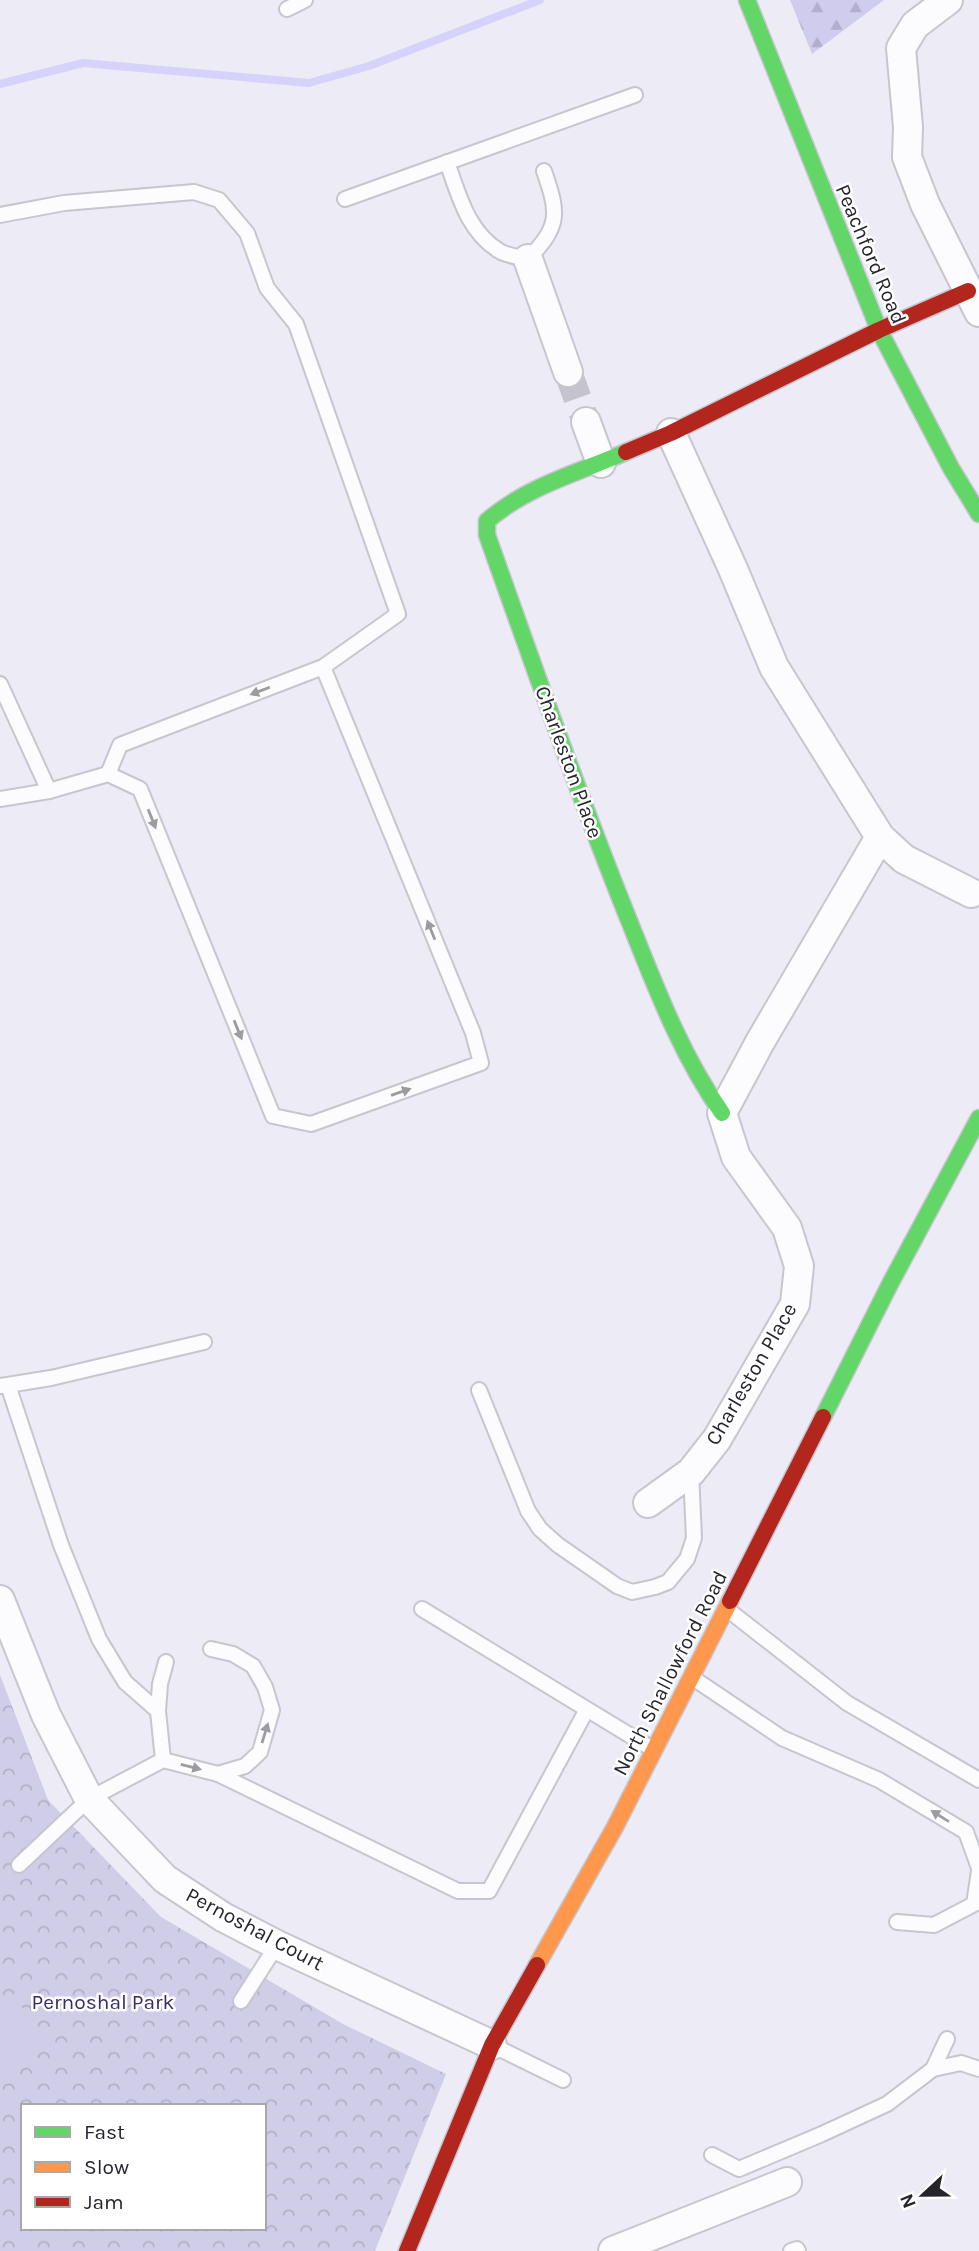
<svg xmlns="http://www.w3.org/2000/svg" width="979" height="2251" viewBox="0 0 979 2251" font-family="Karla,sans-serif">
	<defs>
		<pattern id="forest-firs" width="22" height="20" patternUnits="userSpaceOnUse" patternTransform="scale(1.75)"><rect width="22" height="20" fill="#cfcced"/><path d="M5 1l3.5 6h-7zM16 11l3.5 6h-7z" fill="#b2afcc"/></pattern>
		<pattern id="park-crowns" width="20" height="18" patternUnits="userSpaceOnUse" patternTransform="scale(1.75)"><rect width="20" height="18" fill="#cfcde7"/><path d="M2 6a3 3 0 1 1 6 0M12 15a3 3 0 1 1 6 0" fill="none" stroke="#b2b0c6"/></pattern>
	</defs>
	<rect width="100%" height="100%" fill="#ecebf6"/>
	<!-- forest -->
	<polygon fill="url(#forest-firs)" points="790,0 884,0 812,54"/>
	<!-- park -->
	<path fill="url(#park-crowns)" fill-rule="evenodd" d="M0,1675l48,125 113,117 182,107 103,50 -71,177h-375zM23,2106h241v122h-241z"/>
	<!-- pitch -->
	<polygon fill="#cfcde7" points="16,1993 40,2051 0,2067 0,1999"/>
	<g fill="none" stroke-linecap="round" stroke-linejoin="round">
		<!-- stream -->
		<polyline stroke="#d6d2fb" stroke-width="8" points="0,84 83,63 309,83 369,66 540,0"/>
		<!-- street-tunnel -->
		<polyline stroke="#c4c3ce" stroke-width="28" stroke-dasharray="28 14" stroke-linecap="butt" points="568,372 586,422"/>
		<defs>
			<g id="lane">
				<polyline points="287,9 305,0"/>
				<path d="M447,162c12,34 21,71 54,90 8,4 19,5 27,7 32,-33 31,-45 16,-88"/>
				<polyline points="345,199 635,95"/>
				<polyline points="0,215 64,203 194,192 219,200 247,233 267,288 296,324 398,614 323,667 120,745 108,774"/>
				<polyline points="0,684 49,791"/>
				<polyline points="0,799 49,791 108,774 140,789 273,1116 311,1124 481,1063 473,1033 323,667"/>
				<polyline points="8,1385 61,1545 99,1639 125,1682 158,1711 163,1760 89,1799 19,1865"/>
				<polyline points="1,1386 51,1378 204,1342"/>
				<polyline points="479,1390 528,1511 540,1529 558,1545 617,1586 632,1592 655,1587 668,1582 687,1559 694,1538 691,1472"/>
				<polyline points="422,1609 654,1750"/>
				<polyline points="727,1609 847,1703 979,1780"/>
				<polyline points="211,1649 233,1654 253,1666 265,1687 272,1710 260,1752 245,1766 218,1774"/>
				<polyline points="693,1678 782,1738 879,1780 966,1832 979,1868"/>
				<polyline points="158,1711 160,1684 166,1662"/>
				<polyline points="163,1760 218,1774 458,1891 489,1891 586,1711"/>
				<polyline points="897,1922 934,1925 974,1904 979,1871"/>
				<polyline points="241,2001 277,1945"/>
				<polyline points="492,2045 563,2080"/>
				<polyline points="933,2069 947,2039"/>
				<polyline points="712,2155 739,2169 822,2134 887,2104 933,2069 961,2063 979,2069"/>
				<polyline points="791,2251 797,2249 798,2251"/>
			</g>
			<g id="street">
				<polyline points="948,0 915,25 901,48 908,127 907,157 925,204 979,312"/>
				<polyline points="528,259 568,372"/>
				<polyline points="586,422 601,463"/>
				<polyline points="671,433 733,569 774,667 880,837 904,859 971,893"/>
				<polyline points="648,1503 691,1472 717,1439 795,1304 799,1266 787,1228 736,1157 722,1113 760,1042 880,837"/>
				<polyline points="0,1600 46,1715 89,1799 165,1879 223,1917 277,1945 492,2045"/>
				<polyline points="613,2251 787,2182"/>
			</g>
			<g id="fast">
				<polyline points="747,0 879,330 951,468 979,514"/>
				<path d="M626,452c-48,21 -99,34 -139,69v14c45,126 89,253 139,378 28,69 53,139 96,200"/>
				<polyline points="823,1417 890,1284 979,1118"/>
			</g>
			<polyline id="slow" points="537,1965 615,1827 730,1601"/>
			<g id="jam">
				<polyline points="626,452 671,433 879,330 968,291"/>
				<polyline points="730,1601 823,1417"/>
				<polyline points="407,2251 492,2045 537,1965"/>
			</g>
		</defs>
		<!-- lane casing -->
		<use href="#lane" stroke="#c6c6cf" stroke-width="18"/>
		<!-- street casing -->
		<use href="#street" stroke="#c6c6cf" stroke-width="32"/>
		<!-- fast casing -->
		<use href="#fast" stroke="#c6c6cf" stroke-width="19"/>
		<!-- slow casing -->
		<use href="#slow" stroke="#c6c6cf" stroke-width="19"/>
		<!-- jam casing -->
		<use href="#jam" stroke="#c6c6cf" stroke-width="19"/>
		<!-- lane -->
		<use href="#lane" stroke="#fcfcfe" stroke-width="14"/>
		<!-- street -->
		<use href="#street" stroke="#fcfcfe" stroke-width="28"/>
		<!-- fast -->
		<use href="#fast" stroke="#63d668" stroke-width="16"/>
		<!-- slow -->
		<use href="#slow" stroke="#ff974d" stroke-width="16"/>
		<!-- jam -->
		<use href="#jam" stroke="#b3261e" stroke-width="16"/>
	</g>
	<!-- one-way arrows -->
	<defs><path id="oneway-solid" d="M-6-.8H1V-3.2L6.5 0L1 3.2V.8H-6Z" transform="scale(1.75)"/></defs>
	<g fill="#9c9ba0">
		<use href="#oneway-solid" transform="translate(260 691) rotate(159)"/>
		<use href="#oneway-solid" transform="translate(152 819) rotate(68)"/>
		<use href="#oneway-solid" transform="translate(431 930) rotate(-112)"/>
		<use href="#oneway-solid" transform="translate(238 1030) rotate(68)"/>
		<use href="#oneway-solid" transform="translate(401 1092) rotate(-19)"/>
		<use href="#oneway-solid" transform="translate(265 1733) rotate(-73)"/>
		<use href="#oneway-solid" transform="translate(191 1767) rotate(14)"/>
		<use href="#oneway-solid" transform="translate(940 1816) rotate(-148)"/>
	</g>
	<g text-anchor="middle" stroke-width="5" stroke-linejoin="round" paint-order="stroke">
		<!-- street labels -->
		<g font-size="21" fill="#26252e" stroke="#fff">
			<text transform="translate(871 254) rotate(67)" y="7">Peachford Road</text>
			<text transform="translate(569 762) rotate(70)" y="7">Charleston Place</text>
			<text transform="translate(751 1374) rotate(-60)" y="7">Charleston Place</text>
			<text transform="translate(670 1673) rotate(-63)" y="7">North Shallowford Road</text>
			<text transform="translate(255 1929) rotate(28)" y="7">Pernoshal Court</text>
		</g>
		<!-- park labels -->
		<g font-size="21" fill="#382b69" stroke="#fff">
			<text x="103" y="2009">Pernoshal Park</text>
		</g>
	</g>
	<!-- legend -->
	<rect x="21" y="2104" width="245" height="126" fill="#ffffff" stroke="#a8a8ab" stroke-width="2"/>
	<rect x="35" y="2127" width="35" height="10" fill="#63d668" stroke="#a8a8ab" stroke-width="2"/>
	<text x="84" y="2139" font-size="21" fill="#26252e">Fast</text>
	<rect x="35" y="2162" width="35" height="10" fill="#ff974d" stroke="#a8a8ab" stroke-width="2"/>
	<text x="84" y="2174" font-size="21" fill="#26252e">Slow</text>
	<rect x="35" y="2197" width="35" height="10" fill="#b3261e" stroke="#a8a8ab" stroke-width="2"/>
	<text x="84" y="2209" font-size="21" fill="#26252e">Jam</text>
	<!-- north arrow -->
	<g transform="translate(923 2195) rotate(248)" stroke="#ffffff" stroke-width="5" paint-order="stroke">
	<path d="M0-5L12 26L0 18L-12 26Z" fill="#26252e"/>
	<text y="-10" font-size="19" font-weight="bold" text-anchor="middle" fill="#26252e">N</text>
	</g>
</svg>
